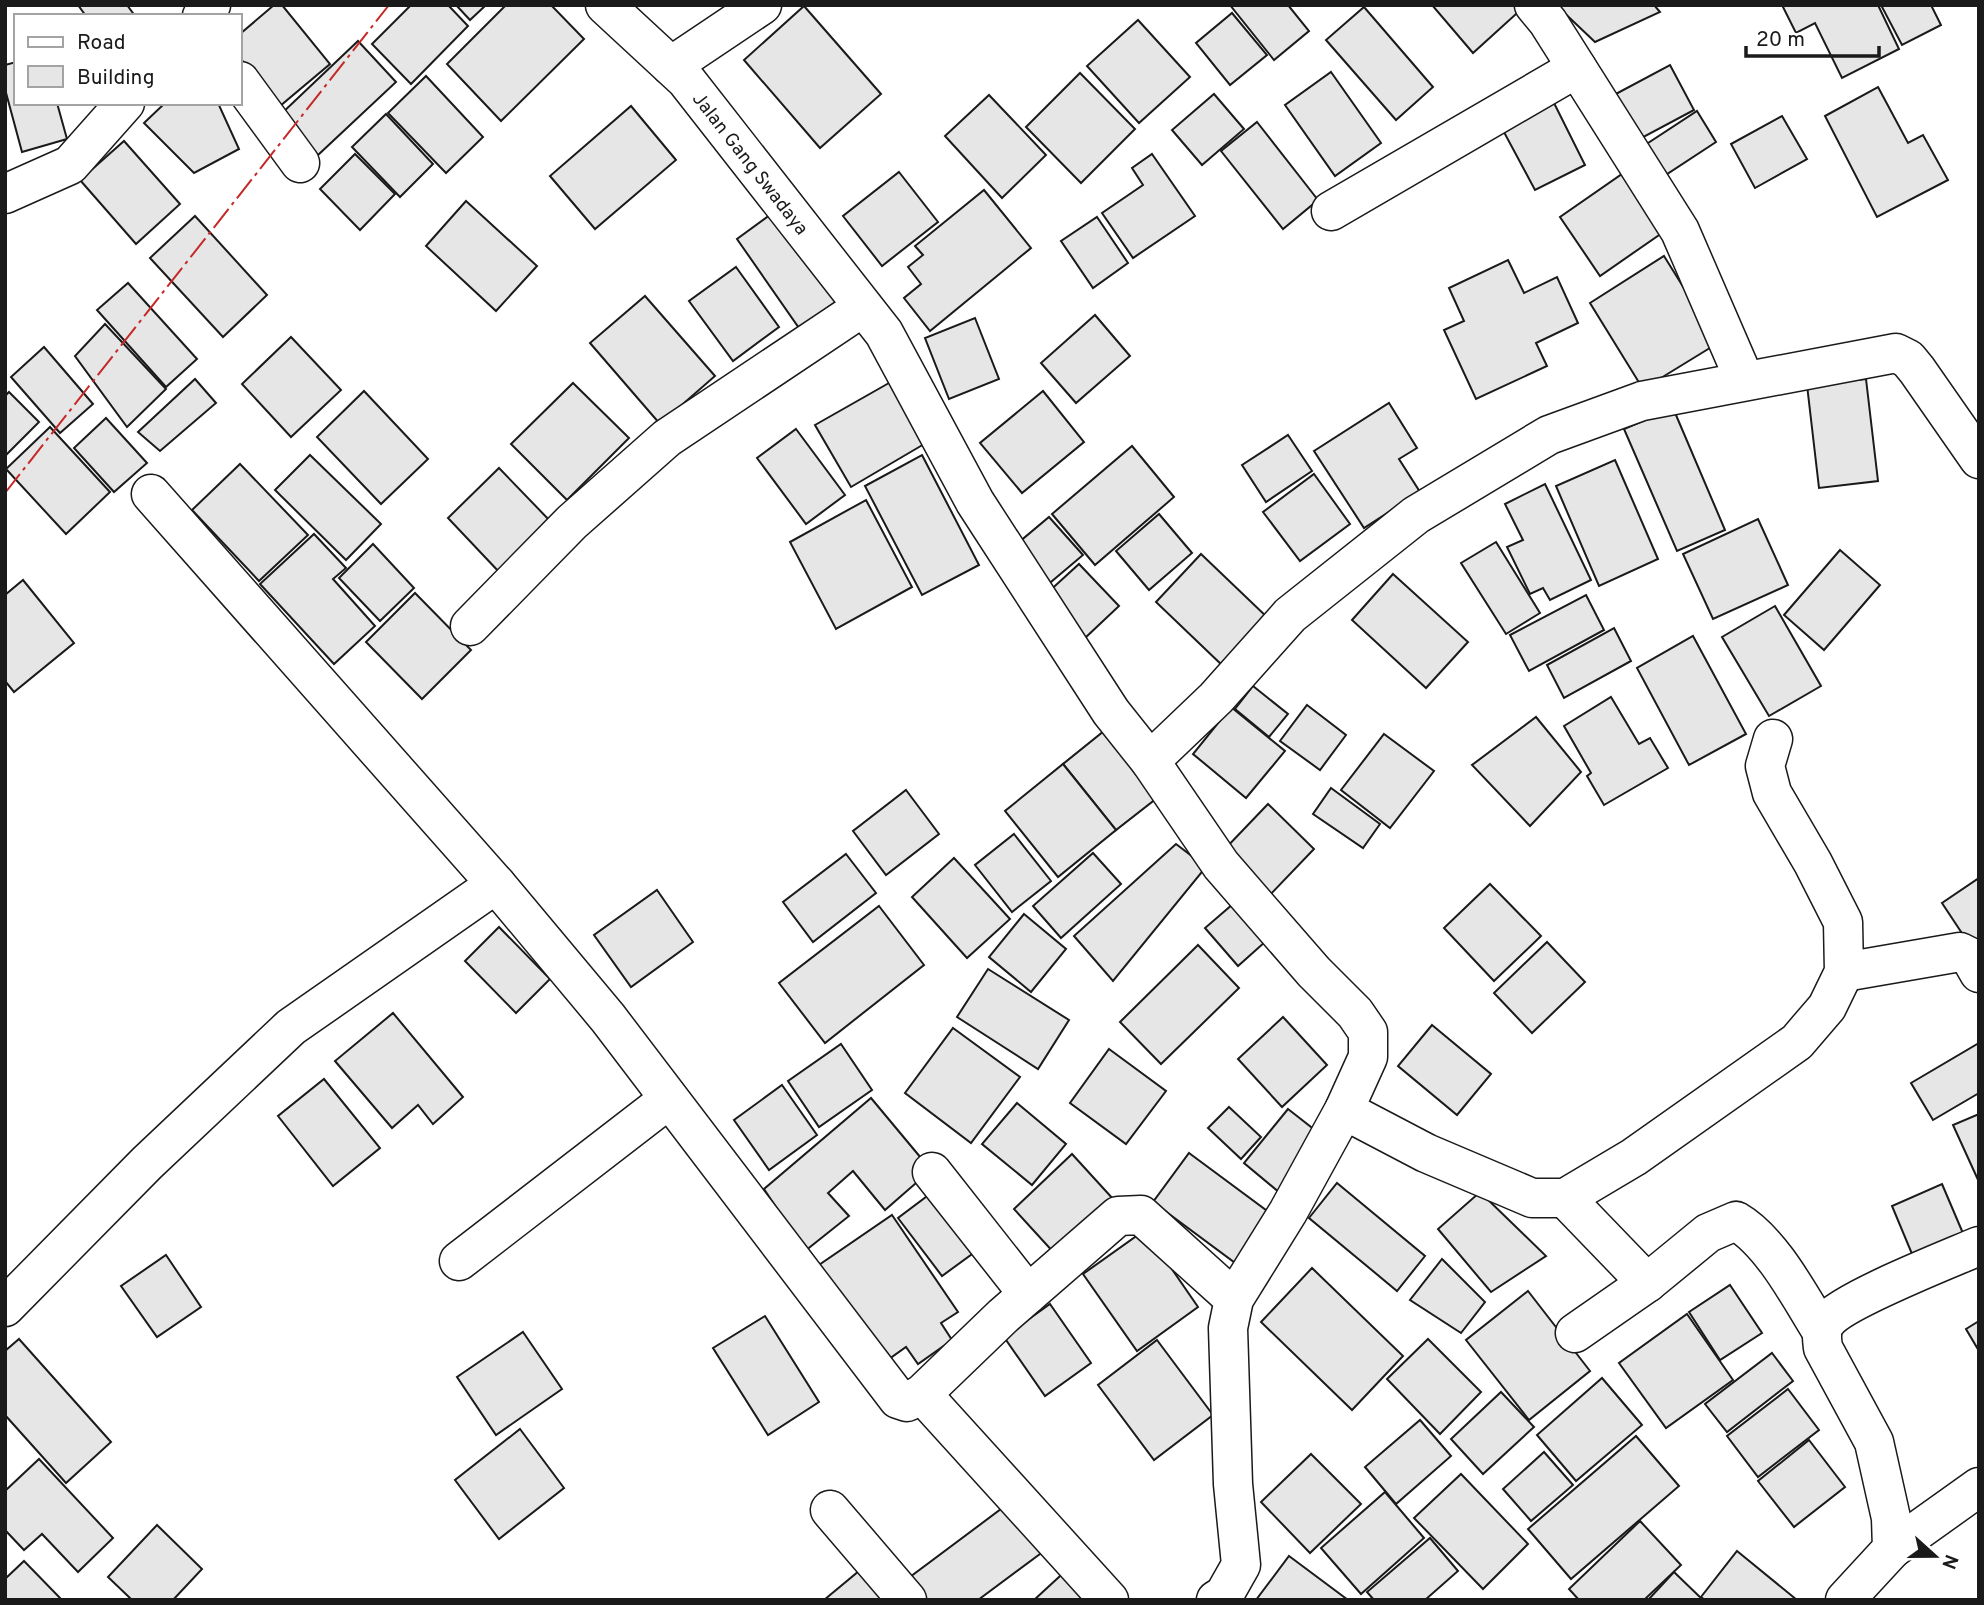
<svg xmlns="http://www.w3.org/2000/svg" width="1984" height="1605" viewBox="0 0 1984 1605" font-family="Overpass,sans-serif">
	<rect width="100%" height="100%" fill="#fff"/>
	<!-- building -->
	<g fill="#e6e6e6" stroke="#1a1a1a" stroke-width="2">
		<polygon points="78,5 127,5 135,16 86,16"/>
		<polygon points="274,5 282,5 330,64 280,106 240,58 240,34"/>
		<polygon points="411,5 448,5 468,26 411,84 372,44"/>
		<polygon points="456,5 486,5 470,20"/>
		<polygon points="506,5 551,5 584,39 501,121 447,64"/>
		<polygon points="1230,5 1288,5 1309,31 1274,60"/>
		<polygon points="1432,5 1526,5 1473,53"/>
		<polygon points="1556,5 1654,5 1660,12 1595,42"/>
		<polygon points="1782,5 1878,5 1899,49 1842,78 1815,23 1796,33"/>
		<polygon points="1881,5 1931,5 1941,25 1902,45"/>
		<polygon points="804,6 881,94 820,148 744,60"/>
		<polygon points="1364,7 1433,87 1396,120 1326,40"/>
		<polygon points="1232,13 1267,55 1230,85 1196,43"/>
		<polygon points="1138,20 1190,77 1139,123 1087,66"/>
		<polygon points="358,41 396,82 318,155 280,115"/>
		<polygon points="16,62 16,103 57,103 67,139 22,152 5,89 5,65"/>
		<polygon points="1670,65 1694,110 1636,141 1612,96"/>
		<polygon points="1331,72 1381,143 1335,176 1285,105"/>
		<polygon points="1080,73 1135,129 1081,183 1026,127"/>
		<polygon points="426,76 483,137 446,173 388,113"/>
		<polygon points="1878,87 1908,143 1923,135 1948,180 1877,217 1825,116"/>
		<polygon points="1549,93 1585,165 1535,190 1498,121"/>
		<polygon points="1214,94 1244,129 1202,165 1172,130"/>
		<polygon points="989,95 1046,155 1002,198 945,136"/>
		<polygon points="165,103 218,103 239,149 194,173 144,123"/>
		<polygon points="631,106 676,160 595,229 550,176"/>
		<polygon points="1697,111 1716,142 1661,178 1642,147"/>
		<polygon points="386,114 433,164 400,197 352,147"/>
		<polygon points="1782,116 1807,159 1755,188 1731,144"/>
		<polygon points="1257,122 1318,200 1283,229 1221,151"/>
		<polygon points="124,141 180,204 136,244 80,180"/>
		<polygon points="355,154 395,194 360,230 320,189"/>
		<polygon points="1152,154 1195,216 1133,258 1102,213 1143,185 1132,168"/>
		<polygon points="899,172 938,222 882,266 843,216"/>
		<polygon points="1622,174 1662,233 1600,276 1560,217"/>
		<polygon points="984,190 1031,248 930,331 904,298 921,284 908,267 923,255 915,246"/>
		<polygon points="466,201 537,266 496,311 426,246"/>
		<polygon points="778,209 841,298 799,328 737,239"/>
		<polygon points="195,216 267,295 223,337 150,258"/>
		<polygon points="1097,217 1128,263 1093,288 1061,241"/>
		<polygon points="1664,256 1718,343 1643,389 1590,303"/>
		<polygon points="1508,260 1524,293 1557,277 1578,323 1536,343 1547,366 1476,399 1444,330 1464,321 1449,288"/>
		<polygon points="736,267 779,327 733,361 689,301"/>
		<polygon points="128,283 197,359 166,387 97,310"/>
		<polygon points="645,296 715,376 660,424 590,343"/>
		<polygon points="1095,315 1130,356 1076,403 1041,363"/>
		<polygon points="975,318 999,379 949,399 925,338"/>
		<polygon points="105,324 166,389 127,427 75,356"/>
		<polygon points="291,337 341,390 291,437 242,384"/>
		<polygon points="44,347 93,404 60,433 11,377"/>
		<polygon points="195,379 216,403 160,451 138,432"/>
		<polygon points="896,379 931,440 851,487 815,425"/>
		<polygon points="1866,379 1878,481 1819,488 1807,385"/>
		<polygon points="573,383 629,438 567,500 511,444"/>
		<polygon points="364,391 428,459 381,504 317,437"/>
		<polygon points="1043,391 1084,442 1022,493 980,443"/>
		<polygon points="9,392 39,422 5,456 5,396"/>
		<polygon points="1389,403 1417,448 1399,459 1420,492 1364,528 1314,451"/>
		<polygon points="1673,408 1725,530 1677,551 1624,429"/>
		<polygon points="106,418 147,463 114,492 74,448"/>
		<polygon points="50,427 110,492 66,534 6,469"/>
		<polygon points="796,429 845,495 806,524 757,458"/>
		<polygon points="1288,435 1312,471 1266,502 1242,465"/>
		<polygon points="1132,446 1174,497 1095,565 1052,514"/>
		<polygon points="310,455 381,524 346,560 275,490"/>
		<polygon points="922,455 979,565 922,595 865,486"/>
		<polygon points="1615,460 1658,559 1599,586 1556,486"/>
		<polygon points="240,464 308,535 259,581 192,510"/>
		<polygon points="499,468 553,524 501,574 448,518"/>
		<polygon points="1314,474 1350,524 1300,561 1263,512"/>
		<polygon points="1545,484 1591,580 1550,600 1543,588 1530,594 1507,547 1523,540 1505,504"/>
		<polygon points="866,500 912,587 836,629 790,542"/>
		<polygon points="1159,514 1192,553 1149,590 1116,551"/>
		<polygon points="1049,517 1083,555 1045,587 1012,548"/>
		<polygon points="1758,519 1788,585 1713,619 1683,554"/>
		<polygon points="314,534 346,568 333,579 375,626 334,664 260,584"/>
		<polygon points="1496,542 1540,613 1506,634 1461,563"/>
		<polygon points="373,544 414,588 380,621 339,578"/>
		<polygon points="1840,550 1880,585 1824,650 1784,615"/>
		<polygon points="1201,554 1269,619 1224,667 1156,602"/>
		<polygon points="1079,564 1119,606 1085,638 1045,595"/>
		<polygon points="1393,574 1468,642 1426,688 1352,620"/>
		<polygon points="23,580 74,643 14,692 5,681 5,595"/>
		<polygon points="415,593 471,650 422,699 366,642"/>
		<polygon points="1586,595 1604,630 1529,671 1510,635"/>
		<polygon points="1775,606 1821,686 1769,716 1722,637"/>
		<polygon points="1614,628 1631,661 1564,698 1547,665"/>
		<polygon points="1693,636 1746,734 1689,765 1637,668"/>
		<polygon points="1253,686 1288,714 1269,737 1235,709"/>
		<polygon points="1611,697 1639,744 1650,738 1668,768 1604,805 1587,776 1591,773 1564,726"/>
		<polygon points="1307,705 1346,735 1320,770 1280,741"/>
		<polygon points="1231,707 1285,751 1246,798 1193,754"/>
		<polygon points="1536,717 1581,772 1530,826 1472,765"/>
		<polygon points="1104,731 1157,798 1116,830 1063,764"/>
		<polygon points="1384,734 1434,771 1390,828 1341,790"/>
		<polygon points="1063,764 1116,830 1058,877 1005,811"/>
		<polygon points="1331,788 1380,824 1363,848 1313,814"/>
		<polygon points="906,790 939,834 886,875 853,831"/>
		<polygon points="1268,804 1314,849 1267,898 1221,853"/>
		<polygon points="1014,834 1051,881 1012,912 975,865"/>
		<polygon points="1176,844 1206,867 1113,981 1074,936"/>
		<polygon points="1093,853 1121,884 1061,938 1033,906"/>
		<polygon points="846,854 876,893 813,942 783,902"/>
		<polygon points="954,858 1010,919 967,958 912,897"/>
		<polygon points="1979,878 1979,959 1942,903"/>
		<polygon points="1490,884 1541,936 1494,981 1444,928"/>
		<polygon points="657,890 693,942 631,987 594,935"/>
		<polygon points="1233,904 1265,942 1238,966 1205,928"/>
		<polygon points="879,906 924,965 825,1043 779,983"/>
		<polygon points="1024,914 1066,949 1031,992 989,957"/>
		<polygon points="499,927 550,979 516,1013 465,961"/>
		<polygon points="1547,942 1585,982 1532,1033 1494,993"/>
		<polygon points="1198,945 1239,988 1161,1064 1120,1022"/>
		<polygon points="988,969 1069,1020 1038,1069 957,1017"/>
		<polygon points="393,1013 463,1097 433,1124 418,1105 392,1128 335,1061"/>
		<polygon points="1283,1017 1327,1065 1282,1107 1238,1059"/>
		<polygon points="1432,1025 1491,1074 1457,1115 1398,1066"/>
		<polygon points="953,1028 1020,1077 971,1143 905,1093"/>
		<polygon points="1979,1043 1979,1093 1933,1120 1911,1083"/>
		<polygon points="841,1044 872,1090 819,1127 788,1081"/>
		<polygon points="1109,1049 1166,1091 1126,1144 1070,1103"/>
		<polygon points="324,1079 380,1148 333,1186 278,1116"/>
		<polygon points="782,1085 817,1135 769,1170 734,1120"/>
		<polygon points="871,1098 931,1170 885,1210 853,1171 828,1193 849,1216 805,1251 764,1189"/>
		<polygon points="1017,1103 1066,1144 1032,1185 982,1144"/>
		<polygon points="1229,1107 1261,1137 1241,1159 1208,1128"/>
		<polygon points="1288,1109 1325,1138 1280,1193 1244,1163"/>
		<polygon points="1979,1114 1979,1182 1953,1125"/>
		<polygon points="1189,1153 1278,1219 1242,1268 1153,1202"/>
		<polygon points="1072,1154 1114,1200 1056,1255 1014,1209"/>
		<polygon points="1337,1183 1425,1256 1397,1291 1309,1218"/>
		<polygon points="1942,1184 1968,1245 1917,1266 1892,1206"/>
		<polygon points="934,1191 979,1249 942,1276 898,1218"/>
		<polygon points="1480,1192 1546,1256 1491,1292 1438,1229"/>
		<polygon points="892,1215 958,1312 941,1323 952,1340 918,1364 906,1347 882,1364 816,1267"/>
		<polygon points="1145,1230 1198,1307 1137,1351 1083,1274"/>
		<polygon points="166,1255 201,1307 157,1337 121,1286"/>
		<polygon points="1442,1259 1485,1302 1461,1333 1410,1300"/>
		<polygon points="1312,1268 1403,1356 1352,1410 1261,1322"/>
		<polygon points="1730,1285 1762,1333 1720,1360 1689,1312"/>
		<polygon points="1528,1291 1590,1371 1529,1420 1466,1340"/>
		<polygon points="1050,1304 1091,1363 1045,1396 1004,1337"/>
		<polygon points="1687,1314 1733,1380 1666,1428 1619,1363"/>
		<polygon points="765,1316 819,1402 768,1435 713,1348"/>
		<polygon points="1979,1321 1979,1351 1966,1329"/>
		<polygon points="523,1332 562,1389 496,1435 457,1377"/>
		<polygon points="19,1339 111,1442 66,1483 5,1415 5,1351"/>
		<polygon points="1428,1339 1481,1392 1440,1434 1387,1379"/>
		<polygon points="1157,1340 1213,1415 1154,1460 1098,1385"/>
		<polygon points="1772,1353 1793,1381 1727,1432 1705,1404"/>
		<polygon points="1602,1378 1642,1425 1576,1481 1537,1435"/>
		<polygon points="1788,1389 1819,1430 1758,1477 1727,1436"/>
		<polygon points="1501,1392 1534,1427 1483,1474 1451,1439"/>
		<polygon points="1420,1420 1451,1456 1396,1504 1365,1467"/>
		<polygon points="520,1429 564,1488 499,1539 455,1480"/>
		<polygon points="1636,1436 1679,1486 1571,1579 1528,1529"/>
		<polygon points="1809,1440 1845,1487 1794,1527 1758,1481"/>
		<polygon points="1544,1452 1573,1485 1531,1521 1503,1489"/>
		<polygon points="1311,1454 1361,1504 1310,1553 1261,1502"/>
		<polygon points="39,1459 113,1538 78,1572 42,1534 24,1550 5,1530 5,1491"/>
		<polygon points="1461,1474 1528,1544 1483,1589 1414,1518"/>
		<polygon points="1385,1492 1424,1538 1361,1594 1321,1548"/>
		<polygon points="1009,1503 1044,1551 978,1600 927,1600 910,1577"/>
		<polygon points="1640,1521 1681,1565 1644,1600 1579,1600 1569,1589"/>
		<polygon points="157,1525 202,1569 173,1600 132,1600 108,1577"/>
		<polygon points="1430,1538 1458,1571 1425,1600 1374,1600 1367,1592"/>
		<polygon points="1737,1551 1797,1600 1705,1600 1701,1597"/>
		<polygon points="1289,1556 1348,1600 1256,1600"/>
		<polygon points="24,1561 62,1600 5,1600 5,1579"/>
		<polygon points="1072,1565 1102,1600 1034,1600"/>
		<polygon points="865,1566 893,1600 824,1600"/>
		<polygon points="1674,1572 1703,1600 1648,1600"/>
	</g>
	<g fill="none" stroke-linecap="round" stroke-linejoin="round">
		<defs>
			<g id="minor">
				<polyline points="605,5 686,80 884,333 975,502 1111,712 1150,761 1221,865 1314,972 1355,1013 1368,1032 1368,1057 1344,1110 1288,1212 1234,1299 1228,1328 1233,1484 1241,1565 1224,1595 1216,1600"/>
				<polyline points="1534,5 1548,22 1680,231 1745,381"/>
				<polyline points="202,16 211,5"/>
				<polyline points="671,66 762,5"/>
				<polyline points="240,81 300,163"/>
				<polyline points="5,194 70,165 125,103"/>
				<polyline points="1331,211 1577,68"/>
				<polyline points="151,494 496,884 608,1018 898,1399 907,1402 922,1394 1003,1316 1118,1216 1141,1215 1234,1299"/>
				<polyline points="470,626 572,522 667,438 863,307"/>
				<polyline points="1150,761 1216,698 1290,615 1416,515 1549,435 1642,401 1896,353 1908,359 1917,370 1979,459"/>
				<polyline points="1844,972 1960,952 1970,957 1979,973"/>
				<polyline points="1344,1110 1426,1153 1532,1198 1565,1198 1634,1157 1797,1042 1827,1007 1844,972 1843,922 1813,863 1772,793 1765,766 1773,739"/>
				<polyline points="932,1172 1028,1294"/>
				<polyline points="1565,1198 1647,1283"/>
				<polyline points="459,1261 669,1099"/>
				<polyline points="5,1307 147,1163 291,1027 496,884"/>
				<path d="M1575,1333l72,-50 61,-50 28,-12c36,21 64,76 86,111"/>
				<polyline points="922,1394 1109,1600"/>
				<polyline points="830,1510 907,1600"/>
				<polyline points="1892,1549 1979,1487"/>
				<path d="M1845,1600l47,-51 -1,-31 -17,-76 -51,-94c-1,-9 -3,-19 4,-27 17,-21 122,-62 152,-75"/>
			</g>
		</defs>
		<!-- minor casing -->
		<use href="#minor" stroke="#1a1a1a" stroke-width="41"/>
		<!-- minor -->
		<use href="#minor" stroke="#fff" stroke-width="38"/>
		<!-- power -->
		<polyline stroke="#c62828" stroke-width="2" stroke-dasharray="24 5 3.5 5" stroke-linecap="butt" points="5,493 389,5"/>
	</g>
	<g text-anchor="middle" stroke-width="5" stroke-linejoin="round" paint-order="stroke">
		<!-- street labels -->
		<g font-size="19" fill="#1a1a1a" stroke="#fff">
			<text transform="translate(751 163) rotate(52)" y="7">Jalan Gang Swadaya</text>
		</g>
	</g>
	<!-- border -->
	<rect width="1984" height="1605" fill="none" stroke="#1a1a1a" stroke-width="14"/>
	<!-- legend -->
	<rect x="14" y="14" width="228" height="91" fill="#ffffff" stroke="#a3a3a3" stroke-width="2"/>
	<rect x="28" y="37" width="35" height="10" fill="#ffffff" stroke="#a3a3a3" stroke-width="2"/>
	<text x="77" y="49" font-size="21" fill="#1a1a1a">Road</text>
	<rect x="28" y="66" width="35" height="21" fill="#e6e6e6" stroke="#a3a3a3" stroke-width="2"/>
	<text x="77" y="84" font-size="21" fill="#1a1a1a">Building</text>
	<!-- north arrow -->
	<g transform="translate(1935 1556) rotate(111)" stroke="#ffffff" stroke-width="5" paint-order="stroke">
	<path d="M0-5L12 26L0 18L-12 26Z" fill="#1a1a1a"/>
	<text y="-10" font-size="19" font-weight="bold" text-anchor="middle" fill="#1a1a1a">N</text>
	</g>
	<!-- scale -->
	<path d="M1746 46v10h133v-10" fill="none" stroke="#1a1a1a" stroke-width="3.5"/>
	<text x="1756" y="46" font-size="21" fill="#1a1a1a" stroke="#ffffff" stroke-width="5" paint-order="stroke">20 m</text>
</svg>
